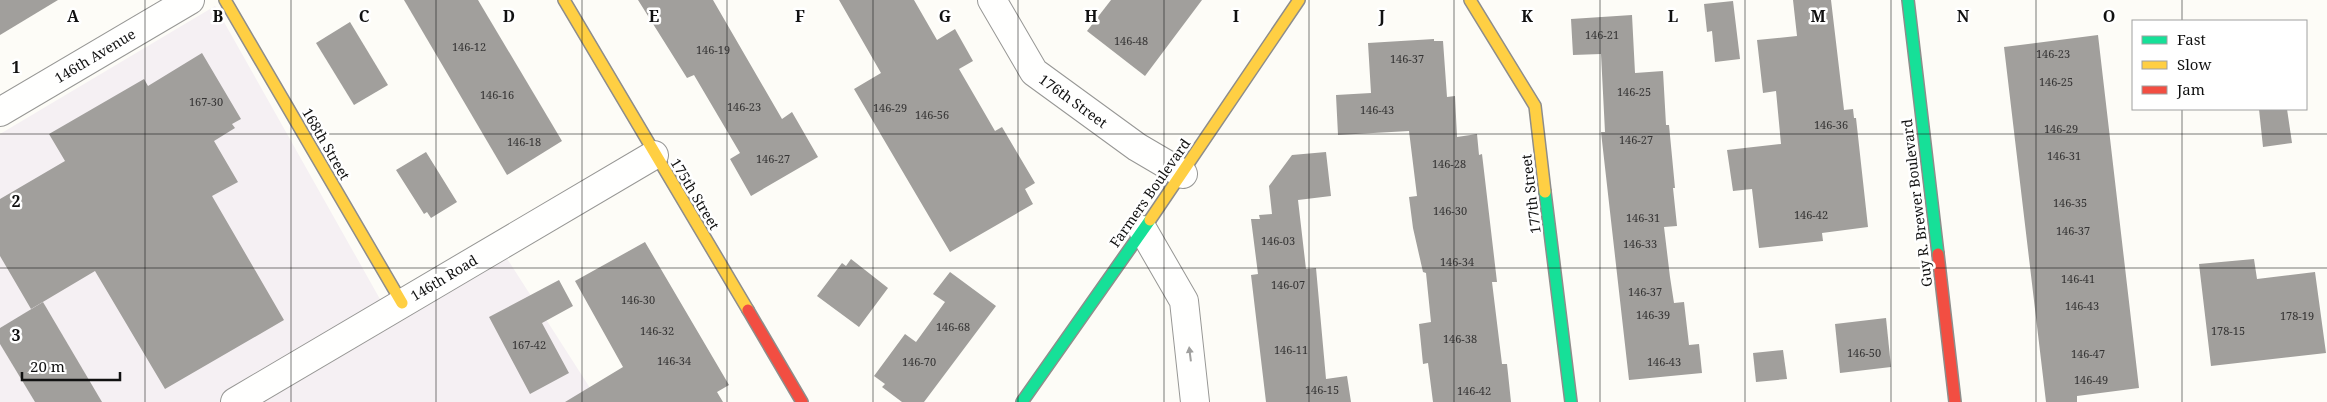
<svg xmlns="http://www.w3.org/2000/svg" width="2327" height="402" viewBox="0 0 2327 402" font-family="'Noto Serif',serif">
	<rect width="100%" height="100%" fill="#fdfcf7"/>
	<!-- industrial -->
	<polygon fill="#f5f0f3" points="215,6 394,324 506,257 599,402 0,402 0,134"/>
	<!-- building -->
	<g fill="#a19f9c">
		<polygon points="0,0 58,0 0,35"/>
		<polygon points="404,0 478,0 562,141 507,175"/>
		<polygon points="638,0 713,0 782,119 792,112 818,157 751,196 730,159 740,153 694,75 687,78"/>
		<polygon points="839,0 914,0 937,40 955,29 973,61 959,69 995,131 1002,127 1035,183 1025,189 1033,204 950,252 854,89 881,73"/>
		<polygon points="1111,0 1202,0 1145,76 1087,31"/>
		<polygon points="1793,0 1831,0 1844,110 1853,109 1854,118 1856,118 1868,227 1822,233 1823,241 1759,248 1752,189 1733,191 1727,150 1781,144 1776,91 1763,93 1757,40 1797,36"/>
		<polygon points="1733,1 1740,59 1715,62 1712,31 1707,32 1704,4"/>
		<polygon points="1632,15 1635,73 1663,71 1666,125 1669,125 1675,188 1673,188 1677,226 1664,227 1670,277 1674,303 1684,302 1689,345 1699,344 1702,373 1629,380 1601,132 1605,132 1601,54 1573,55 1571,19"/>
		<polygon points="350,22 388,85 354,105 316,43"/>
		<polygon points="2098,35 2139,388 2077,396 2077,402 2046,402 2004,47"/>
		<polygon points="1434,39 1434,41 1443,41 1447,97 1455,96 1457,137 1477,134 1479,155 1482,154 1497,282 1492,282 1502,364 1507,364 1511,402 1433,402 1428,363 1423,364 1419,324 1431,322 1426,273 1423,272 1413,228 1409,197 1417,196 1409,131 1338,135 1336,95 1371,93 1368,43"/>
		<polygon points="202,53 241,119 232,124 235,128 214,141 238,182 212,196 284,320 165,389 95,271 31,309 0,256 0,199 65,161 49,134 144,79 148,86"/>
		<polygon points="2259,109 2287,109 2292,143 2263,147"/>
		<polygon points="426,152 457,202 431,218 427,212 424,214 396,170"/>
		<polygon points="1326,152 1331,196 1298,200 1306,269 1316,268 1326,379 1347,376 1351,402 1266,402 1251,275 1258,274 1251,219 1260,219 1259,215 1272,214 1269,186 1292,155"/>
		<polygon points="645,242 729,385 717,392 723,402 565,402 623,367 575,281"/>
		<polygon points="851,259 888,288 859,327 817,296 842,263 846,266"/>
		<polygon points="2254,259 2257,279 2315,272 2326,353 2211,366 2199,264"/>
		<polygon points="950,272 996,306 924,402 902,402 882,387 885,384 874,376 905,334 916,342 945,302 933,294"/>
		<polygon points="559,280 573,306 542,323 569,373 530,394 489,317"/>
		<polygon points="43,302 102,402 35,402 0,344 0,328"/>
		<polygon points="1886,318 1891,367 1840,373 1835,324"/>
		<polygon points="1783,350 1787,379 1756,382 1753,353"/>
	</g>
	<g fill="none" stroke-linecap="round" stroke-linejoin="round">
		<defs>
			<g id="street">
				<polyline points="992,0 1034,72 1137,147 1183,174"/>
				<polyline points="0,112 190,0"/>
				<polyline points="1143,230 1184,301 1195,402"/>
				<polyline points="235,402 654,155"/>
			</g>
			<g id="fast">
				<polyline points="1908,0 1938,254"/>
				<polyline points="1545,192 1571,402"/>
				<polyline points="1022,402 1150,220"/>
			</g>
			<g id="slow">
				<polyline points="225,0 402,303"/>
				<polyline points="564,0 748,310"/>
				<polyline points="1470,0 1535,106 1545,192"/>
				<polyline points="1150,220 1299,0"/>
			</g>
			<g id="jam">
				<polyline points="1938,254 1955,402"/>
				<polyline points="748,310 802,402"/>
			</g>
		</defs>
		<!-- street casing -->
		<use href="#street" stroke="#979795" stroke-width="30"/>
		<!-- fast casing -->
		<use href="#fast" stroke="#8e8d8b" stroke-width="14"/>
		<!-- slow casing -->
		<use href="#slow" stroke="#8e8d8b" stroke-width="14"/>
		<!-- jam casing -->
		<use href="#jam" stroke="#8e8d8b" stroke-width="14"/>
		<!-- street -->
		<use href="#street" stroke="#fffffe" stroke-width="28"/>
		<!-- fast -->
		<use href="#fast" stroke="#16e098" stroke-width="11"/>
		<!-- slow -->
		<use href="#slow" stroke="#ffcf43" stroke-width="11"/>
		<!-- jam -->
		<use href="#jam" stroke="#f24e42" stroke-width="11"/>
	</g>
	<!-- one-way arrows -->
	<defs><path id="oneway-solid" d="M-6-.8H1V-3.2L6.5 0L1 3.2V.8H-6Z" transform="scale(1.25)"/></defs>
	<use fill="#a0a09f" href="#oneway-solid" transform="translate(1190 354) rotate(-97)"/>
	<!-- grid -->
	<path fill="none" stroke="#111" stroke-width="1" stroke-opacity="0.55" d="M145,0v402M291,0v402M436,0v402M582,0v402M727,0v402M873,0v402M1018,0v402M1164,0v402M1309,0v402M1454,0v402M1600,0v402M1745,0v402M1891,0v402M2036,0v402M2182,0v21M2182,109v293M0,134h2327M0,268h2327"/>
	<g text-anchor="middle" stroke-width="5" stroke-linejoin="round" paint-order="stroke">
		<!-- number labels -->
		<g font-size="11" fill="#353434">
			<text x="1602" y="39">146-21</text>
			<text x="1131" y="45">146-48</text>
			<text x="469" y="51">146-12</text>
			<text x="713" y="54">146-19</text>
			<text x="2053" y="58">146-23</text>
			<text x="1407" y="63">146-37</text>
			<text x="2056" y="86">146-25</text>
			<text x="1634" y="96">146-25</text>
			<text x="497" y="99">146-16</text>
			<text x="206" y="106">167-30</text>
			<text x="744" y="111">146-23</text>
			<text x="890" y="112">146-29</text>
			<text x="1377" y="114">146-43</text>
			<text x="932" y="119">146-56</text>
			<text x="1831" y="129">146-36</text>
			<text x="2061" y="133">146-29</text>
			<text x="1636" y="144">146-27</text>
			<text x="524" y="146">146-18</text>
			<text x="2064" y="160">146-31</text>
			<text x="773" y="163">146-27</text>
			<text x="1449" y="168">146-28</text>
			<text x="2070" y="207">146-35</text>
			<text x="1450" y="215">146-30</text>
			<text x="1811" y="219">146-42</text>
			<text x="1643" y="222">146-31</text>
			<text x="2073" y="235">146-37</text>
			<text x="1278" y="245">146-03</text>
			<text x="1640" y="248">146-33</text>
			<text x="1457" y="266">146-34</text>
			<text x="2078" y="283">146-41</text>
			<text x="1288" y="289">146-07</text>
			<text x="1645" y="296">146-37</text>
			<text x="638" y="304">146-30</text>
			<text x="2082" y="310">146-43</text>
			<text x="1653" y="319">146-39</text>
			<text x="2297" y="320">178-19</text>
			<text x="953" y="331">146-68</text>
			<text x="657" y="335">146-32</text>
			<text x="2228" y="335">178-15</text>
			<text x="1460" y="343">146-38</text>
			<text x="529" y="349">167-42</text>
			<text x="1291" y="354">146-11</text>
			<text x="1864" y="357">146-50</text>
			<text x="2088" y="358">146-47</text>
			<text x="674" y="365">146-34</text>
			<text x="919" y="366">146-70</text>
			<text x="1664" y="366">146-43</text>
			<text x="2091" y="384">146-49</text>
			<text x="1322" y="394">146-15</text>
			<text x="1474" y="395">146-42</text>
		</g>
		<!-- street labels -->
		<g font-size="14" fill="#111" stroke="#fff">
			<text transform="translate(95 56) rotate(-31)" y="5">146th Avenue</text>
			<text transform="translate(1073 101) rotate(36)" y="5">176th Street</text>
			<text transform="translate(326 144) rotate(60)" y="5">168th Street</text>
			<text transform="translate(1150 193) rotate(-55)" y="5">Farmers Boulevard</text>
			<text transform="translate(695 194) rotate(59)" y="5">175th Street</text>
			<text transform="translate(1531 194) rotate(-97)" y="5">177th Street</text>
			<text transform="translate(1917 203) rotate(-97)" y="5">Guy R. Brewer Boulevard</text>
			<text transform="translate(444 278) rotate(-31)" y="5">146th Road</text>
		</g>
	</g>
	<g font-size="16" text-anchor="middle" font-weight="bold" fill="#111" stroke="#fff" stroke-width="5" stroke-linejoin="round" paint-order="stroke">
		<text x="73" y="22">A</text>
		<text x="218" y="22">B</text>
		<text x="364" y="22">C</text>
		<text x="509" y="22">D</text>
		<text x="654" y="22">E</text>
		<text x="800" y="22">F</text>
		<text x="945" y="22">G</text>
		<text x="1091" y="22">H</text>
		<text x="1236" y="22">I</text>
		<text x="1382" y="22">J</text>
		<text x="1527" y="22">K</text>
		<text x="1673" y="22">L</text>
		<text x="1818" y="22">M</text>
		<text x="1963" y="22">N</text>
		<text x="2109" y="22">O</text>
		<text x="16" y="73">1</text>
		<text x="16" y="207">2</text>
		<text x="16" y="341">3</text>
	</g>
	<!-- legend -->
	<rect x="2132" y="20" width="175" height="90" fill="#ffffff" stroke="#a0a0a0"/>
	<rect x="2142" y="36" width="25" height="8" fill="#16e098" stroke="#a0a0a0"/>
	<text x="2177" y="45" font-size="15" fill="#111111">Fast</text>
	<rect x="2142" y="61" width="25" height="8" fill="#ffcf43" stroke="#a0a0a0"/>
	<text x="2177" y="70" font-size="15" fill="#111111">Slow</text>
	<rect x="2142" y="86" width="25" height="8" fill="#f24e42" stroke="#a0a0a0"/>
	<text x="2177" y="95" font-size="15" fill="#111111">Jam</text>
	<!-- scale -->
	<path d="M22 372v8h98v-8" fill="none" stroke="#111111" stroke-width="2.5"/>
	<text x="30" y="372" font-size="15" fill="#111111" stroke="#ffffff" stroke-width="4" paint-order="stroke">20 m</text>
</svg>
